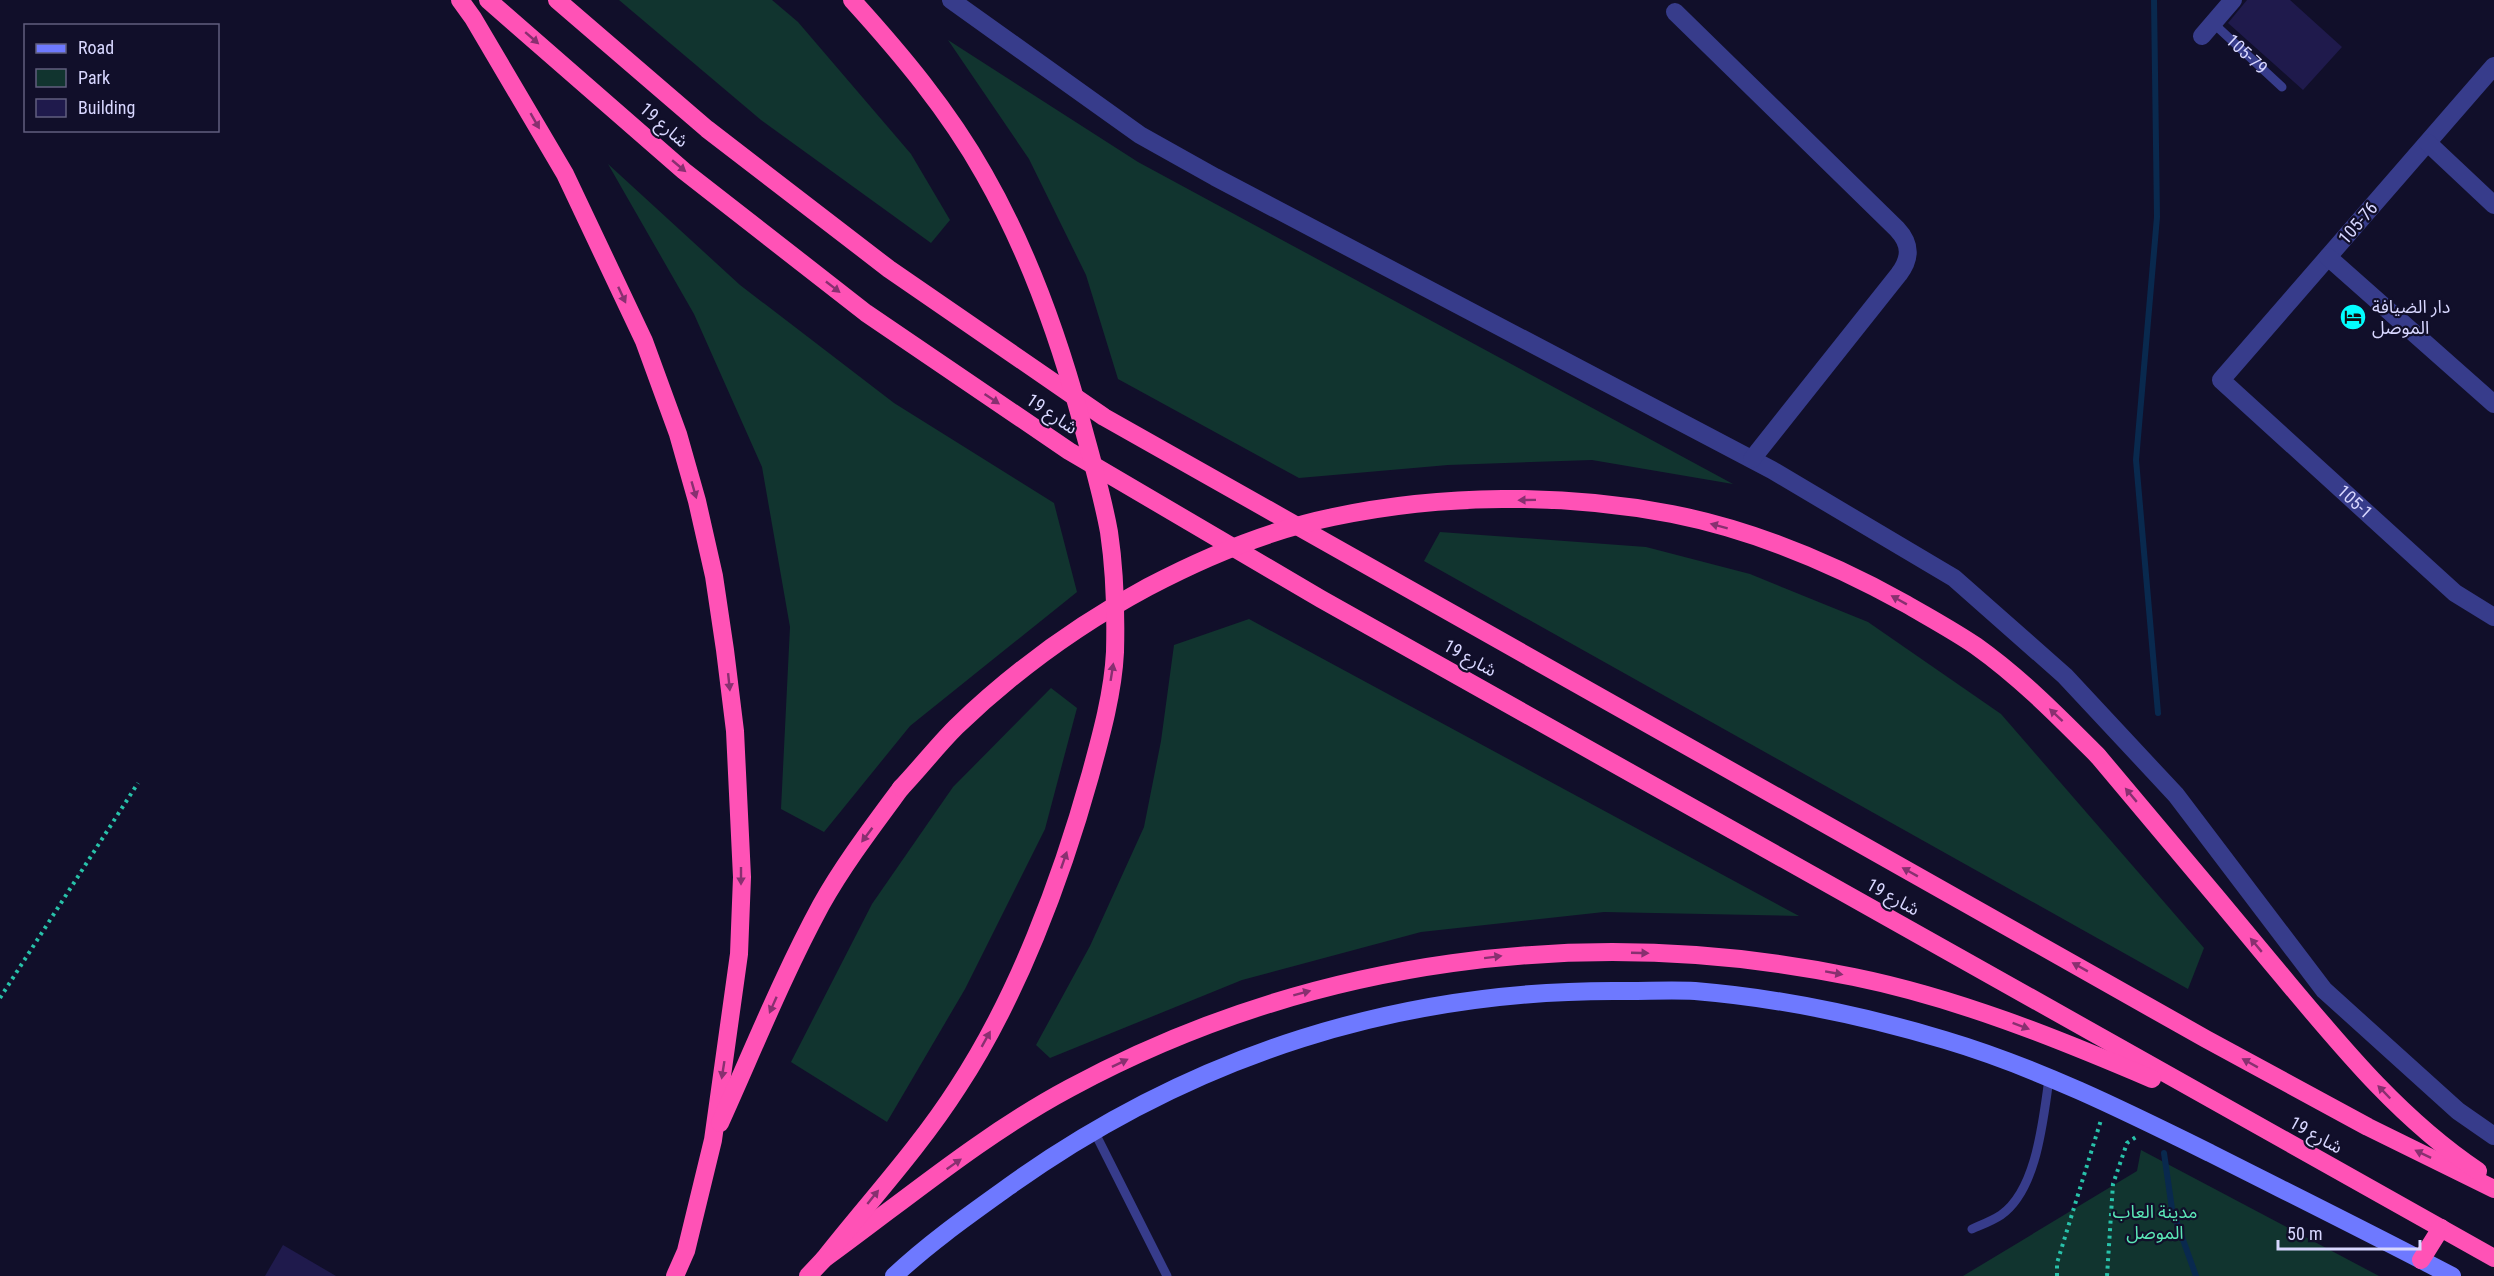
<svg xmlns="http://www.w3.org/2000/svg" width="2494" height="1276" viewBox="0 0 2494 1276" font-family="'Roboto Condensed','Noto Sans Arabic',sans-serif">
	<rect width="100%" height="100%" fill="#110f2a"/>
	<!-- green -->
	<g fill="#11342f">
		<polygon points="619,0 772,0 798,22 911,154 950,220 931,243 761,120"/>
		<polygon points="948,40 1138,162 1733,484 1592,460 1448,465 1299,478 1118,379 1086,275 1029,159"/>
		<polygon points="608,164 740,285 894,403 1054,503 1077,592 910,726 824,832 781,809 790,627 762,467 694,314"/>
		<polygon points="1440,532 1646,547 1750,574 1868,622 2001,714 2204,948 2188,989 1424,561"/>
		<polygon points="1249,619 1799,916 1604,912 1421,932 1242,980 1050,1058 1036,1045 1090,946 1144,827 1161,741 1174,645"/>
		<polygon points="1051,688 1077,708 1045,829 965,989 887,1122 791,1062 872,904 953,787"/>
		<polygon points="2141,1150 2379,1276 1963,1276 2137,1171"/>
	</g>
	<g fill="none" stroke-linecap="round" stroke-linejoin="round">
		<!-- stream -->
		<g stroke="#09294e" stroke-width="6">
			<polyline points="2154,0 2157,217 2136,460 2158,713"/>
			<polyline points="2164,1153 2172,1209 2196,1276"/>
		</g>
	</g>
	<!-- building -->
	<g fill="#1f1a4c">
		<polygon points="2247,0 2290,0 2342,47 2303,90 2228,23"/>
		<polygon points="283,1245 336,1276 265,1276"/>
	</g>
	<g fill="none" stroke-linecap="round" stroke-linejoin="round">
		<!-- path -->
		<g stroke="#28c2aa" stroke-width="4" stroke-dasharray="3 4.5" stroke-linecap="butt">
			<polyline points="0,998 138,783"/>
			<polyline points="2057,1276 2057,1263 2101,1120"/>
			<polyline points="2107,1276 2113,1184 2127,1143 2136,1137"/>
		</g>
		<!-- lane -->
		<g stroke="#373c8b" stroke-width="9">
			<path id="s1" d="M2213,23l69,64"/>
			<polyline points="1094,1131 1167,1276"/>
			<path d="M1972,1229c9,-4 20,-8 29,-14 36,-25 42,-95 48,-136"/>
		</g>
		<!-- street -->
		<g stroke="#373c8b" stroke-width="18">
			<polyline points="951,0 1140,135 1215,177 1772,470 1954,578 2065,676 2176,795 2324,990 2458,1111 2494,1136"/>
			<path d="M1675,12l222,217c14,15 14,29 2,45l-147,185"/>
			<polyline points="2202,36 2233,0"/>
			<path id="s2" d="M2494,66l-273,314 234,213 39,24"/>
			<polyline points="2428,143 2494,205"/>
			<polyline points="2328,257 2494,404"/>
		</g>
		<!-- secondary -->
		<path stroke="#6e79ff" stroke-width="18" d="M894,1276c35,-33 75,-61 114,-89 184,-132 393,-199 620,-196 22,0 45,-1 67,0 84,7 170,25 250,49 91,27 180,71 265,113 81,41 162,81 242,123"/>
		<!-- highway -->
		<g stroke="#ff52b6" stroke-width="18">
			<polyline points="460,0 473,18 565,174 644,341 678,434 697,501 714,576 725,650 735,731 742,877 739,954 713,1140 686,1251 675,1276"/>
			<polyline points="488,0 684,171 866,313 1069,451 1321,599 2494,1258"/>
			<polyline points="557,0 707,129 889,269 1104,417 2206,1039 2368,1127 2494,1189"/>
			<path d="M2098,756c58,69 117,139 175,209 63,75 123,151 205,206"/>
			<path d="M720,1123c33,-73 63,-148 101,-218 23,-41 52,-79 80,-117"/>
			<polyline points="2421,1260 2441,1228"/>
			<path d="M808,1276l16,-17c80,-58 158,-124 246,-171 241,-130 517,-166 784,-111 103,21 202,61 298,102"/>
		</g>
		<!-- highway-bridge -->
		<g stroke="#ff52b6" stroke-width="18">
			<path d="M901,788c19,-20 36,-42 55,-61 57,-55 123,-103 192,-140 57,-30 122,-57 185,-70 109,-23 229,-24 339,-3 81,16 162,50 234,90 24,14 48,27 70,42 45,32 83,71 122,110"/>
			<path d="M824,1259c44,-56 95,-111 134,-172 59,-90 103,-207 132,-311 11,-40 23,-83 25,-124 1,-40 0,-80 -6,-120 -7,-39 -19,-78 -29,-116 -23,-84 -53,-167 -96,-242 -36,-64 -83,-120 -132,-174"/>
		</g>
	</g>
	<!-- one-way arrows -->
	<defs><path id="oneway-solid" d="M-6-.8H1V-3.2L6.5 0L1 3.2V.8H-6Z" transform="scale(1.5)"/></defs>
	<g fill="#883070">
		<use href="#oneway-solid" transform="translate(532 38) rotate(41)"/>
		<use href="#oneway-solid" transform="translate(535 121) rotate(60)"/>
		<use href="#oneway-solid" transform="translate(679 166) rotate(40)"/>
		<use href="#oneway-solid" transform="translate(833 287) rotate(38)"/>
		<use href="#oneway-solid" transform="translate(622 295) rotate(65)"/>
		<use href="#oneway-solid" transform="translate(992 399) rotate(34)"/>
		<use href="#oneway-solid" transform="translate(694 490) rotate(74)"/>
		<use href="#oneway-solid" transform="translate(1527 500) rotate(179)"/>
		<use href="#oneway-solid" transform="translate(1719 526) rotate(-165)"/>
		<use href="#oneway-solid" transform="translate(1899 600) rotate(-151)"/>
		<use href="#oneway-solid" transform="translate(1112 672) rotate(-81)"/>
		<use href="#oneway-solid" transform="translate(729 682) rotate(84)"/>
		<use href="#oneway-solid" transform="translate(2056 715) rotate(-137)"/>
		<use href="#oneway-solid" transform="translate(2131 795) rotate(-130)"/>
		<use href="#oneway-solid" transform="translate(867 835) rotate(127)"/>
		<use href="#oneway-solid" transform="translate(1064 860) rotate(-71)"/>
		<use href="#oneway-solid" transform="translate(1910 872) rotate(-151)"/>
		<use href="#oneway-solid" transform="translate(741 876) rotate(90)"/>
		<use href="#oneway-solid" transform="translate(2256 945) rotate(-130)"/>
		<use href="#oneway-solid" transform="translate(1640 953) rotate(2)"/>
		<use href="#oneway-solid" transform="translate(1493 957) rotate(-7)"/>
		<use href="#oneway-solid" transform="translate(2080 967) rotate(-151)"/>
		<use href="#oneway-solid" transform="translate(1834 973) rotate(10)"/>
		<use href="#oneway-solid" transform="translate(1302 993) rotate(-15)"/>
		<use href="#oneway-solid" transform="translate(773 1005) rotate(114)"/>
		<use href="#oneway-solid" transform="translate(2021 1026) rotate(21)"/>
		<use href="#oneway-solid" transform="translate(986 1039) rotate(-61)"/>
		<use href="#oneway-solid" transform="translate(1120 1063) rotate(-26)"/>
		<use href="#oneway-solid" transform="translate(2250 1063) rotate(-151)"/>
		<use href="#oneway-solid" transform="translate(723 1070) rotate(99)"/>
		<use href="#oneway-solid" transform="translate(2384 1092) rotate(-134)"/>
		<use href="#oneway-solid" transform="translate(2423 1154) rotate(-154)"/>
		<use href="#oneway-solid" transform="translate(954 1164) rotate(-35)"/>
		<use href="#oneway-solid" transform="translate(873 1197) rotate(-51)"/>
	</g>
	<!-- icons -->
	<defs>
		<symbol id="hotel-disc" viewBox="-11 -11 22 22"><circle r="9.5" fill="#03feff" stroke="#110f2a"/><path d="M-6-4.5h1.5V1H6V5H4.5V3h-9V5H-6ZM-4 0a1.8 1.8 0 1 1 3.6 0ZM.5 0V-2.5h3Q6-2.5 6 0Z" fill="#111"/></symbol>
	</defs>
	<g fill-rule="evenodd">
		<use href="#hotel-disc" x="2338" y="302" width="30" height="30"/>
	</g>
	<g text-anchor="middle" stroke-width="4.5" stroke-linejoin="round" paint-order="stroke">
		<!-- street labels -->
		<g font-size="18" fill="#d8d7ff" stroke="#110f2a">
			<text dy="6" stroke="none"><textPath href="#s1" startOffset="46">105-79</textPath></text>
			<text transform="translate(664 125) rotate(41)" y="6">شارع 19</text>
			<text transform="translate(2358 223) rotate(-49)" y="6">105-76</text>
			<text transform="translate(1052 414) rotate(34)" y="6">شارع 19</text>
			<text dy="6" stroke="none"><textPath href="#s2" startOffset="597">105-1</textPath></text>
			<text transform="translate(1470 658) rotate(29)" y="6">شارع 19</text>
			<text transform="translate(1893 897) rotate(29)" y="6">شارع 19</text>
			<text transform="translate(2316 1135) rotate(29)" y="6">شارع 19</text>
		</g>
		<!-- poi labels -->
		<g font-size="18" fill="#d8d7ff" stroke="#110f2a" text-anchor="start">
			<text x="2372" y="313">دار الضيافة<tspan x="2372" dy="21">الموصل</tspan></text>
		</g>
		<!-- park labels -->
		<g font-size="18" fill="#5be7b6" stroke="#110f2a">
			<text x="2155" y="1218">مدينة العاب<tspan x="2155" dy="21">الموصل</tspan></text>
		</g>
	</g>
	<!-- legend -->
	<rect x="24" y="24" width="195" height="108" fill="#110f2a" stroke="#615f7f" stroke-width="1.5"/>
	<rect x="36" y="44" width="30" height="9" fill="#6e79ff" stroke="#615f7f" stroke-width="1.5"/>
	<text x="78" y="54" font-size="18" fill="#d8d7ff">Road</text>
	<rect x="36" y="69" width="30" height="18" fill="#11342f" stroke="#615f7f" stroke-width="1.5"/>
	<text x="78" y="84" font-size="18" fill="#d8d7ff">Park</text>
	<rect x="36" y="99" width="30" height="18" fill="#1f1a4c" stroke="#615f7f" stroke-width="1.5"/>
	<text x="78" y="114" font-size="18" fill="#d8d7ff">Building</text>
	<!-- scale -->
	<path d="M2278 1240v9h142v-9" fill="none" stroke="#d8d7ff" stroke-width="3"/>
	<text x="2287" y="1240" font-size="18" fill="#d8d7ff" stroke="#110f2a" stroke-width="4.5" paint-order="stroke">50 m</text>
</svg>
